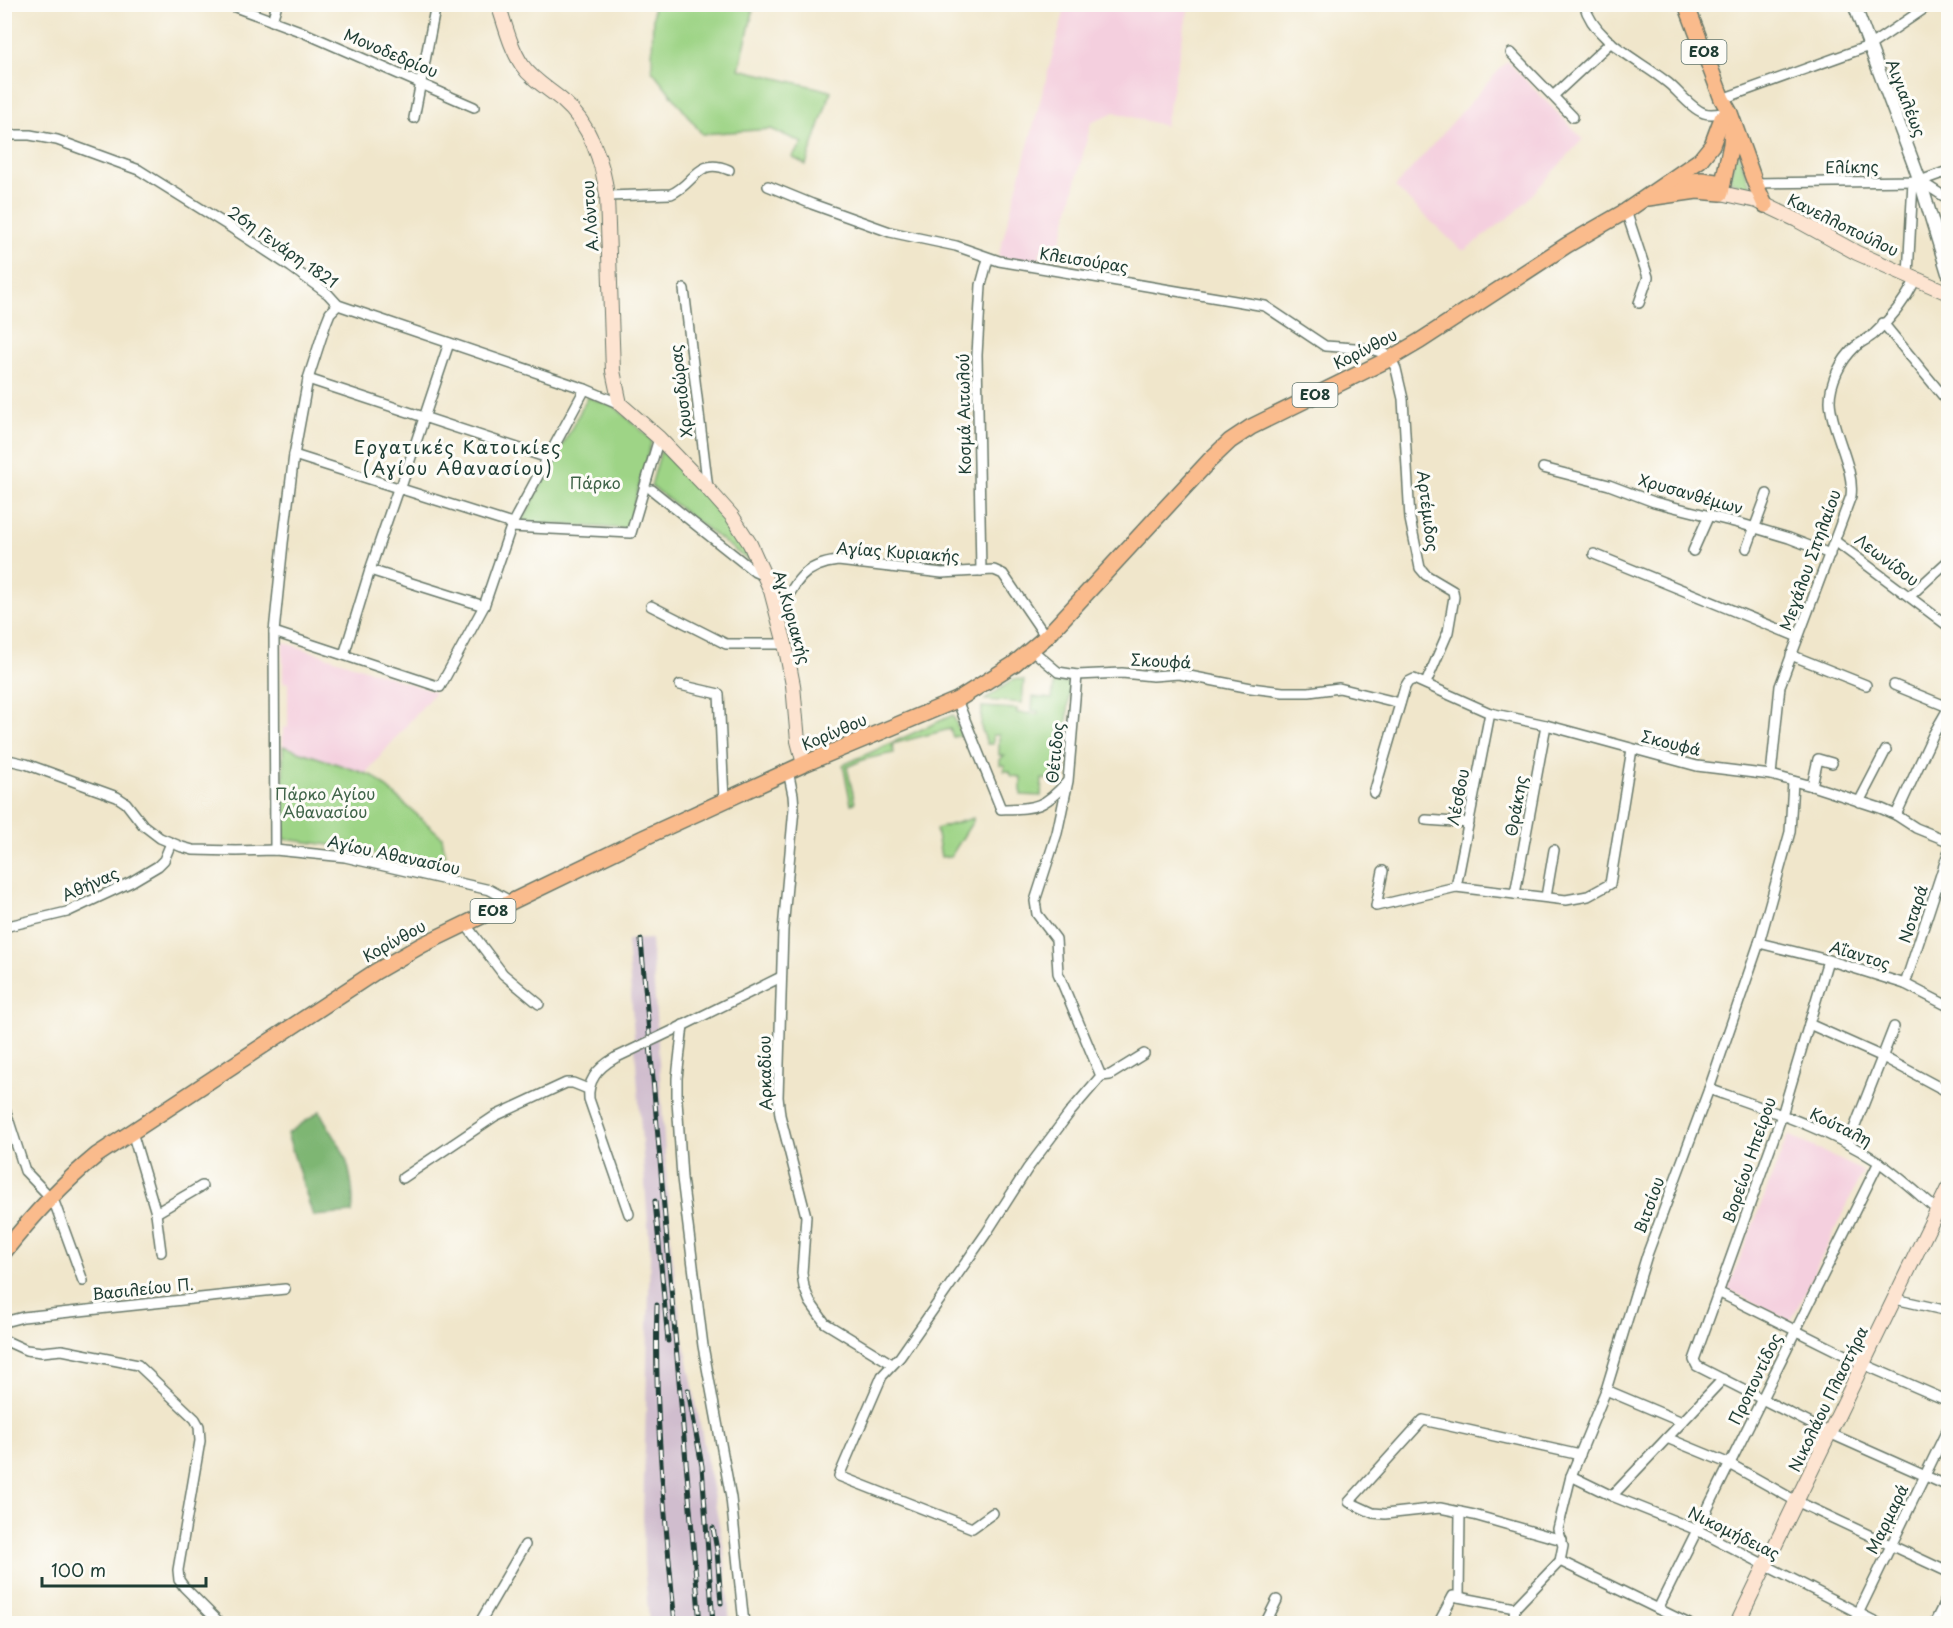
<svg xmlns="http://www.w3.org/2000/svg" width="1953" height="1628" viewBox="0 0 1953 1628" font-family="'Playpen Sans',sans-serif">
	<rect width="100%" height="100%" fill="#fdfcf7"/>
	<filter id="ink" filterUnits="userSpaceOnUse"><feTurbulence type="fractalNoise" baseFrequency=".0167" numOctaves="2"/><feDisplacementMap in="SourceGraphic" scale="12" xChannelSelector="R" yChannelSelector="G"/><feConvolveMatrix kernelMatrix="1 2 1 2 8 2 1 2 1" color-interpolation-filters="sRGB"/></filter>
	<filter id="wash" filterUnits="userSpaceOnUse"><feTurbulence type="fractalNoise" baseFrequency=".008" numOctaves="4" result="noise"/><feDisplacementMap in="SourceGraphic" scale="24" xChannelSelector="R" yChannelSelector="G"/><feGaussianBlur stdDeviation="1.35" result="paint"/><feColorMatrix in="noise" values="0 0 0 0 0 0 0 0 0 0 0 0 0 0 0 0 0 1.4 0 .05"/><feComposite in="paint" operator="in"/></filter>
	<g filter="url(#wash)">
		<rect width="100%" height="100%" fill="#f0e6cb"/>
		<!-- built -->
		<g fill="#f4cfde">
			<polygon points="1066,5 1189,5 1165,126 1114,112 1091,123 1058,252 1041,250 1038,263 998,257"/>
			<polygon points="1507,61 1583,139 1516,212 1465,250 1460,249 1395,187"/>
			<polygon points="283,642 435,692 365,774 283,746 283,728 288,727 288,683 283,682"/>
			<polygon points="1788,1135 1863,1171 1791,1321 1728,1289"/>
		</g>
		<!-- industrial -->
		<polygon fill="#d0bdce" points="651,939 671,1245 680,1319 724,1550 730,1623 649,1623 644,1564 643,1517 650,1252 627,940"/>
		<!-- green -->
		<g fill="#9ed486" stroke="#5e885d" stroke-width="1.5">
			<polygon points="653,5 749,5 753,12 739,69 831,91 806,165 792,157 803,143 771,129 702,134 652,70"/>
			<polygon points="1736,148 1752,190 1730,181"/>
			<polygon points="588,397 615,407 652,440 627,529 522,522"/>
			<path d="M661,450c25,27 83,78 89,112l-99,-76z"/>
			<polygon points="1014,679 1024,680 1022,703 985,700"/>
			<polygon points="1054,682 1070,683 1066,737 1060,736 1060,747 1065,748 1063,780 1042,779 1041,796 1021,795 1021,777 1012,776 1009,771 1004,771 1005,765 1000,765 1000,759 1005,756 999,755 999,735 993,735 993,744 987,744 981,727 982,707 1017,709 1017,713 1038,714 1038,711 1032,711 1033,697 1052,699"/>
			<polygon points="953,715 961,735 953,737 950,729 892,744 894,753 865,759 847,767 855,803 851,804 843,765"/>
			<polygon points="283,746 373,776 442,837 448,872 346,847 284,839"/>
			<polygon points="973,818 973,821 951,856 941,857 936,829"/>
		</g>
		<!-- forest -->
		<path fill="#7eb673" stroke="#4e7a54" stroke-width="1.5" d="M320,1111c5,13 15,24 21,37 9,16 14,47 11,65l-39,3 -26,-82z"/>
	</g>
	<g filter="url(#ink)">
		<g fill="none" stroke-linecap="round" stroke-linejoin="round">
			<defs>
				<g id="minor">
					<polyline points="227,4 300,31 474,107"/>
					<path d="M1584,4c10,38 56,56 84,79 10,8 24,26 36,30 5,2 12,1 18,0"/>
					<polyline points="272,21 277,4"/>
					<polyline points="1511,53 1573,117"/>
					<polyline points="1553,96 1611,42"/>
					<polyline points="1722,99 1869,46 1931,4"/>
					<polyline points="414,118 436,4"/>
					<polyline points="4,135 30,135 57,140 139,170 227,225 291,267 328,294 338,305 585,389 620,404"/>
					<polyline points="1920,181 1948,199"/>
					<polyline points="1755,183 1920,181 1948,171"/>
					<polyline points="768,186 812,204 890,232 956,246 999,261 1265,306 1325,346 1370,349 1384,353 1391,358 1396,369 1403,399 1410,519 1420,568 1426,575 1453,591 1454,597 1448,632 1426,683"/>
					<path d="M607,196l64,-2c24,-10 26,-38 58,-24"/>
					<polyline points="1626,211 1648,277 1639,303"/>
					<polyline points="1908,275 1913,181"/>
					<polyline points="684,289 708,489"/>
					<polyline points="1883,323 1948,402"/>
					<polyline points="308,379 548,458"/>
					<polyline points="294,455 512,524"/>
					<polyline points="1543,468 1609,485 1654,502 1742,524 1789,538 1830,554"/>
					<polyline points="400,490 449,343"/>
					<polyline points="652,490 755,572 764,576"/>
					<polyline points="511,527 631,533 659,438"/>
					<polyline points="1835,541 1948,626"/>
					<polyline points="1747,548 1767,494"/>
					<polyline points="1693,551 1709,515"/>
					<polyline points="1594,554 1798,637"/>
					<polyline points="370,570 484,606"/>
					<polyline points="981,571 977,355 981,285 988,259"/>
					<polyline points="1910,596 1948,561"/>
					<polyline points="651,606 726,644 785,644"/>
					<path d="M778,618c15,-32 22,-53 60,-57l104,12 52,-3 9,4 43,63"/>
					<polyline points="274,632 440,687 484,606 512,524 585,389"/>
					<polyline points="1032,650 1058,672 1077,675 1122,673 1153,676 1179,674 1251,688 1283,692 1309,692 1339,688 1400,703"/>
					<polyline points="344,655 370,570 398,489"/>
					<polyline points="1791,655 1866,685"/>
					<polyline points="680,685 719,694 724,800"/>
					<polyline points="1894,685 1948,707"/>
					<path d="M957,700l44,109c34,-1 42,0 66,-27"/>
					<polyline points="4,759 26,764 117,797 126,803 143,825 160,838 182,847 193,850 236,851 275,850 345,857 490,890 512,902"/>
					<polyline points="788,771 793,795 794,808 783,930 778,1097 780,1115 806,1216 802,1273 804,1287 810,1302 825,1323 892,1364"/>
					<path d="M1771,775l9,-89 71,-190c4,-29 -20,-65 -21,-95 0,-19 11,-41 25,-54 6,-5 13,-8 19,-13 17,-15 32,-35 42,-55"/>
					<polyline points="1812,786 1818,759 1832,763"/>
					<polyline points="1374,793 1405,687 1408,682 1414,679 1490,713 1546,725 1697,766 1771,775 1812,786 1880,808 1896,815 1916,828 1948,841"/>
					<polyline points="1859,802 1886,750"/>
					<polyline points="1896,815 1933,735 1948,709"/>
					<polyline points="1426,820 1469,823"/>
					<polyline points="275,850 274,632 283,543 294,455 308,379 326,323 330,313 338,305"/>
					<polyline points="1383,871 1376,906 1456,887 1566,900 1588,896 1610,884 1632,749"/>
					<polyline points="1456,887 1490,713"/>
					<polyline points="1515,894 1546,725"/>
					<polyline points="1546,897 1554,850"/>
					<polyline points="466,925 503,974 539,1004"/>
					<polyline points="4,927 67,912 131,882 158,866 164,860 171,843"/>
					<polyline points="1759,943 1828,960 1905,984 1948,1006"/>
					<polyline points="1828,960 1782,1115 1694,1360 1697,1366 1829,1433 1948,1486"/>
					<polyline points="1905,984 1948,853"/>
					<polyline points="1809,1024 1883,1057 1948,1092"/>
					<polyline points="683,1025 677,1078 677,1100 682,1178 703,1346 731,1498 744,1624"/>
					<polyline points="678,1028 781,977"/>
					<path d="M615,1058c-16,9 -28,22 -26,41l40,115"/>
					<polyline points="1101,1076 1110,1075 1144,1054"/>
					<path d="M1709,1089c57,20 117,39 168,72 21,14 41,33 60,49l11,3"/>
					<polyline points="4,1106 25,1171 50,1197"/>
					<polyline points="132,1132 156,1213 202,1186"/>
					<polyline points="1848,1144 1894,1027"/>
					<polyline points="403,1178 495,1116 566,1083 573,1083 588,1089"/>
					<polyline points="52,1196 83,1281"/>
					<polyline points="156,1213 161,1252"/>
					<polyline points="1718,1292 1863,1364 1948,1401"/>
					<polyline points="1895,1299 1948,1311"/>
					<polyline points="4,1322 23,1317 285,1289"/>
					<polyline points="4,1340 26,1350 42,1352 62,1350 138,1365 195,1419 199,1426 200,1441 178,1570 179,1580 184,1587 221,1624"/>
					<polyline points="1606,1390 1682,1422"/>
					<polyline points="1667,1438 1730,1464 1796,1501 1948,1572"/>
					<polyline points="1571,1476 1612,1496 1697,1530 1880,1624"/>
					<polyline points="1612,1496 1723,1379"/>
					<polyline points="993,1513 972,1528 839,1476 882,1376 900,1357 987,1232 1028,1168 1071,1111 1101,1076 1058,973 1056,939 1037,914 1035,901 1057,833 1068,781 1077,675"/>
					<polyline points="1562,1540 1474,1515 1440,1508 1385,1514 1373,1513 1349,1502 1423,1420 1580,1455"/>
					<polyline points="1560,1561 1689,1624"/>
					<polyline points="1459,1597 1460,1512"/>
					<polyline points="1658,1609 1879,1162"/>
					<polyline points="479,1624 525,1545"/>
					<polyline points="1265,1624 1277,1600"/>
					<polyline points="1438,1624 1453,1596 1515,1608"/>
					<polyline points="1513,1624 1515,1608 1560,1561 1563,1546 1558,1529 1571,1476 1606,1390 1647,1255 1709,1089 1759,943 1790,832 1793,782"/>
					<polyline points="1853,1624 1948,1428"/>
					<polyline points="1934,1624 1948,1596"/>
				</g>
				<polyline id="tertiary" points="1854,4 1920,181 1948,273"/>
				<g id="secondary">
					<path d="M498,4c7,20 12,43 24,61 10,15 27,24 41,36 27,23 40,61 44,95l6,175 7,33 39,34 49,51 24,27 18,28 21,47 14,53 8,41 5,56 6,23"/>
					<polyline points="1721,193 1757,201 1797,220 1857,253 1948,293"/>
					<polyline points="1737,1624 1948,1188"/>
				</g>
				<g id="primary">
					<polyline points="1686,4 1722,99 1730,113 1755,183 1765,205"/>
					<polyline points="1673,183 1702,180 1723,183"/>
					<polyline points="1648,198 1697,191 1721,193 1731,144 1732,130"/>
					<path d="M4,1252c28,-36 58,-68 93,-97l278,-183 47,-27 221,-107 161,-74 153,-64 57,-36 32,-27 163,-176 21,-20 21,-14 140,-69 29,-17 147,-96 59,-34 74,-51 12,-15 10,-27"/>
				</g>
			</defs>
			<!-- minor casing -->
			<use href="#minor" stroke="#687869" stroke-width="12"/>
			<!-- tertiary casing -->
			<use href="#tertiary" stroke="#687869" stroke-width="15"/>
			<!-- secondary casing -->
			<use href="#secondary" stroke="#687869" stroke-width="16"/>
			<!-- primary casing -->
			<use href="#primary" stroke="#687869" stroke-width="18"/>
			<!-- minor -->
			<use href="#minor" stroke="#fff" stroke-width="9"/>
			<!-- tertiary -->
			<use href="#tertiary" stroke="#fff" stroke-width="12"/>
			<!-- secondary -->
			<use href="#secondary" stroke="#fde4d1" stroke-width="14"/>
			<!-- primary -->
			<use href="#primary" stroke="#fabb8c" stroke-width="15"/>
			<defs>
				<g id="rail">
					<polyline points="641,940 700,1624"/>
					<polyline points="655,1201 668,1341"/>
					<path d="M657,1305c-3,107 8,212 18,319"/>
					<polyline points="688,1390 702,1466 713,1624"/>
					<polyline points="713,1528 717,1550 721,1603"/>
				</g>
			</defs>
			<!-- rail casing -->
			<use href="#rail" stroke="#1f3d34" stroke-width="5"/>
			<!-- rail -->
			<use href="#rail" stroke="#fdfcf7" stroke-width="3" stroke-dasharray="9" stroke-linecap="butt"/>
			<defs>
				<polyline id="minor-bridge" points="615,1058 674,1030"/>
			</defs>
			<!-- minor-bridge casing -->
			<use href="#minor-bridge" stroke="#687869" stroke-width="12" stroke-linecap="butt"/>
			<!-- minor-bridge -->
			<use href="#minor-bridge" stroke="#fff" stroke-width="9"/>
		</g>
	</g>
	<g text-anchor="middle" stroke-width="6" stroke-linejoin="round" paint-order="stroke">
		<!-- shield labels -->
		<g fill="#fdfcf7" stroke="#62766e" stroke-width="1.5">
			<rect x="1681.5" y="40" width="45" height="24" rx="4.5"/>
			<rect x="1292.5" y="383" width="45" height="24" rx="4.5"/>
			<rect x="470.5" y="899" width="45" height="24" rx="4.5"/>
		</g>
		<g font-size="15" font-weight="bold" fill="#1f3d34">
			<text x="1704" y="57">ΕΟ8</text>
			<text x="1315" y="400">ΕΟ8</text>
			<text x="493" y="916">ΕΟ8</text>
		</g>
		<!-- street labels -->
		<g font-size="16" fill="#1f3d34" stroke="#fdfcf7">
			<text transform="translate(391 53) rotate(23)" y="6">Μονοδεδρίου</text>
			<text transform="translate(1906 98) rotate(69)" y="6">Αιγιαλέως</text>
			<text transform="translate(1852 167) rotate(-1)" y="6">Ελίκης</text>
			<text transform="translate(590 216) rotate(-94)" y="6">Α.Λόντου</text>
			<text transform="translate(1843 225) rotate(26)" y="6">Κανελλοπούλου</text>
			<text transform="translate(283 247) rotate(35)" y="6">26η Γενάρη 1821</text>
			<text transform="translate(1084 260) rotate(9)" y="6">Κλεισούρας</text>
			<text transform="translate(1365 349) rotate(-27)" y="6">Κορίνθου</text>
			<text transform="translate(681 391) rotate(-97)" y="6">Χρυσιδώρας</text>
			<text transform="translate(964 414) rotate(-91)" y="6">Κοσμά Αιτωλού</text>
			<text transform="translate(1691 494) rotate(16)" y="6">Χρυσανθέμων</text>
			<text transform="translate(1428 511) rotate(83)" y="6">Αρτέμιδος</text>
			<text transform="translate(898 552) rotate(4)" y="6">Αγίας Κυριακής</text>
			<text transform="translate(1810 560) rotate(-70)" y="6">Μεγάλου Σπηλαίου</text>
			<text transform="translate(1887 560) rotate(37)" y="6">Λεωνίδου</text>
			<text transform="translate(792 617) rotate(74)" y="6">Αγ.Κυριακής</text>
			<text transform="translate(1161 661) rotate(3)" y="6">Σκουφά</text>
			<text transform="translate(834 732) rotate(-23)" y="6">Κορίνθου</text>
			<text transform="translate(1671 743) rotate(14)" y="6">Σκουφά</text>
			<text transform="translate(1055 753) rotate(-84)" y="6">Θέτιδος</text>
			<text transform="translate(1458 797) rotate(-79)" y="6">Λέσβου</text>
			<text transform="translate(1516 806) rotate(-80)" y="6">Θράκης</text>
			<text transform="translate(394 855) rotate(12)" y="6">Αγίου Αθανασίου</text>
			<text transform="translate(90 884) rotate(-24)" y="6">Αθήνας</text>
			<text transform="translate(1913 914) rotate(-72)" y="6">Νοταρά</text>
			<text transform="translate(394 941) rotate(-29)" y="6">Κορίνθου</text>
			<text transform="translate(1860 955) rotate(17)" y="6">Αΐαντος</text>
			<text transform="translate(765 1073) rotate(-91)" y="6">Αρκαδίου</text>
			<text transform="translate(1841 1127) rotate(26)" y="6">Κούταλη</text>
			<text transform="translate(1749 1160) rotate(-71)" y="6">Βορείου Ηπείρου</text>
			<text transform="translate(1649 1205) rotate(-70)" y="6">Βιτσίου</text>
			<text transform="translate(143 1289) rotate(-6)" y="6">Βασιλείου Π.</text>
			<text transform="translate(1755 1379) rotate(-64)" y="6">Προποντίδος</text>
			<text transform="translate(1828 1399) rotate(-64)" y="6">Νικολάου Πλαστήρα</text>
			<text transform="translate(1887 1519) rotate(-64)" y="6">Μαρμαρά</text>
			<text transform="translate(1734 1533) rotate(26)" y="6">Νικομήδειας</text>
		</g>
		<!-- park labels -->
		<g font-size="16" fill="#3f6348" stroke="#fdfcf7">
			<text x="595" y="489">Πάρκο</text>
			<text x="325" y="800">Πάρκο Αγίου<tspan x="325" dy="18">Αθανασίου</tspan></text>
		</g>
		<!-- neighbourhood labels -->
		<g font-size="18" letter-spacing="1.5" fill="#1f3d34" stroke="#fdfcf7">
			<text x="458" y="454">Εργατικές Κατοικίες<tspan x="458" dy="21">(Αγίου Αθανασίου)</tspan></text>
		</g>
	</g>
	<!-- margin -->
	<rect width="1953" height="1628" fill="none" stroke="#fdfcf7" stroke-width="24"/>
	<!-- scale -->
	<path d="M42 1577v9h164v-9" fill="none" stroke="#1f3d34" stroke-width="3"/>
	<text x="51" y="1577" font-size="18" fill="#1f3d34" stroke="#fdfcf7" stroke-width="4.5" paint-order="stroke">100 m</text>
</svg>
